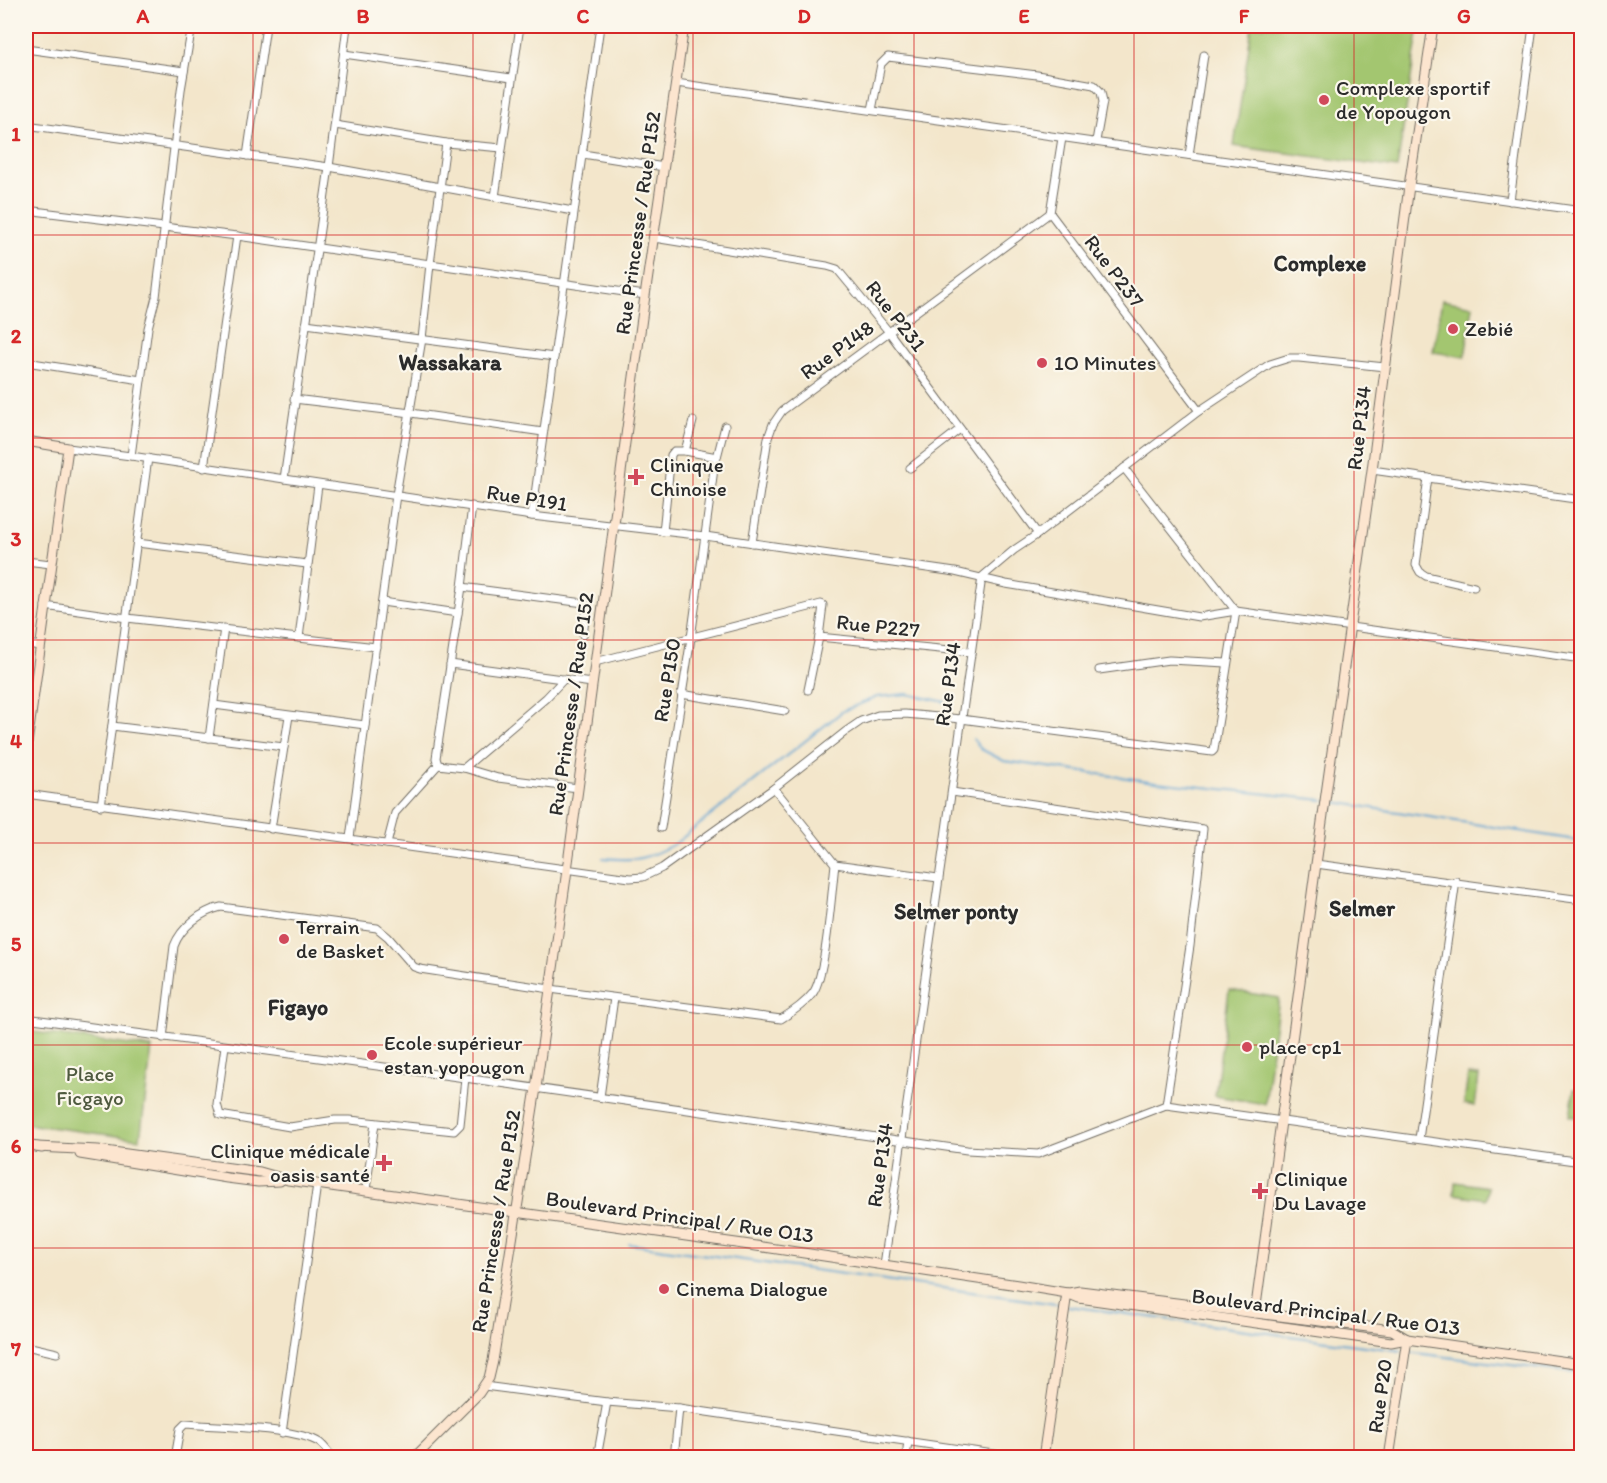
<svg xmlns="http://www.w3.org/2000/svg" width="1607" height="1483" viewBox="0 0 1607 1483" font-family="Itim,sans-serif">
	<rect width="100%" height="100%" fill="#fbf7ec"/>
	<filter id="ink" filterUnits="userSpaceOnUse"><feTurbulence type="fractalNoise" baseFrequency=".0167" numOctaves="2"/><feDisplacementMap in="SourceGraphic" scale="12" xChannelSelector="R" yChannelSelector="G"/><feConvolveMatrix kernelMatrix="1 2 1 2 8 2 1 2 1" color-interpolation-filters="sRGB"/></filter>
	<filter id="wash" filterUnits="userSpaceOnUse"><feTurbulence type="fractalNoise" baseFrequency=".008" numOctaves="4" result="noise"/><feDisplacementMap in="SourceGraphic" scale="24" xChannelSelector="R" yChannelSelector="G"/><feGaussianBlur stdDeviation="1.35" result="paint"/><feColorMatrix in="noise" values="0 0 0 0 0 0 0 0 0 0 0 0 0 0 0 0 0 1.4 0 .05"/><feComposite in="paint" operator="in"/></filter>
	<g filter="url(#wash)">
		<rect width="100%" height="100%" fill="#f3e6cb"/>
		<!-- green -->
		<g fill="#a3c66f" stroke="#67784d" stroke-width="1.5">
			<polygon points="1252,26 1419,26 1397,168 1234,146"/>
			<polygon points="1442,300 1473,306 1465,357 1433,352"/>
			<polygon points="1229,990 1279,998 1265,1104 1215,1096"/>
			<polygon points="26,1031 152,1048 140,1139 26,1124"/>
			<polygon points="1468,1075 1479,1076 1475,1106 1464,1104"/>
			<polygon points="1574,1089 1581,1090 1581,1118 1570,1116"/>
			<polygon points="1455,1182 1488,1187 1486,1199 1454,1194"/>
		</g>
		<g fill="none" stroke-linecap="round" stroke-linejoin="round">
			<!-- stream -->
			<g stroke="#5ba1d0" stroke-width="2">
				<polyline points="973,739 981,749 1004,761 1156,782 1323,800"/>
				<polyline points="1328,801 1582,841"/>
				<path d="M603,858c33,3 43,2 73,-15l167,-132 34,-14 30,-3 39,8"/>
				<polyline points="629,1244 1063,1305"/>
				<polyline points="1068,1306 1402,1351"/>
				<polyline points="1407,1352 1582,1374"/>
			</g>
		</g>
	</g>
	<g filter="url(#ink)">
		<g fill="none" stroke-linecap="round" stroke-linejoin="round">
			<defs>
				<g id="street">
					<polyline points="26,49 184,71"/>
					<polyline points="344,54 511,78"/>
					<polyline points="676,83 1582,211"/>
					<polyline points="872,110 881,64 888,57 1037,75 1094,85 1101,92 1103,102 1096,141"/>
					<polyline points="26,125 329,167 573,211"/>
					<polyline points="335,125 446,143 502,148"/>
					<polyline points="1062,138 1050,213 1199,411"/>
					<polyline points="583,154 664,167"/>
					<polyline points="1189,155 1204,55"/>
					<polyline points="247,156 266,26"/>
					<polyline points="495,197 520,26"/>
					<polyline points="1510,201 1533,26"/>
					<polyline points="26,210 237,236 645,295"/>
					<polyline points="654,238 827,266 837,269 889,332 1038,534"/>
					<polyline points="306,324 554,357"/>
					<polyline points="26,362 141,380"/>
					<polyline points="294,399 411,413 543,432"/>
					<polyline points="68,448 131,456 532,516 705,536 955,572 1006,584 1199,617 1236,611 1582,659"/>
					<polyline points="685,451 693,421"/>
					<polyline points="131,456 148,328 156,297 181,90 192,26"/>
					<polyline points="204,468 237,236"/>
					<polyline points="910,468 960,429"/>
					<polyline points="1372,470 1582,500"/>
					<polyline points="1428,478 1416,565 1420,572 1426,576 1474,587"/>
					<polyline points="284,479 329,167 347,26"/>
					<polyline points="532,516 600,26"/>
					<polyline points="663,532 671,455 674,451 685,451 717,457"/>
					<polyline points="137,543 307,564"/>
					<polyline points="752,543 768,438 773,424 782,411 1050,213"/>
					<polyline points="26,561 51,564"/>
					<polyline points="462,587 584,603 587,606 583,635"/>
					<polyline points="382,602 458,613"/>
					<polyline points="45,606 127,618 376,647"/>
					<polyline points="819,637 970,652"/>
					<polyline points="299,638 318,485"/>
					<polyline points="26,644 41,646"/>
					<polyline points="595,662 821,604 823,605 819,637 808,690"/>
					<polyline points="450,664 592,683"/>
					<polyline points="1099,670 1169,660 1227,663"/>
					<polyline points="681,694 785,711"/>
					<polyline points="214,705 365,725"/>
					<polyline points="112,726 284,747"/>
					<polyline points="209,738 224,628"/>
					<polyline points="438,765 436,758 462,587 472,506"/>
					<polyline points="438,765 464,768 498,778 578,788"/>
					<polyline points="464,768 546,698 564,679"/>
					<polyline points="952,792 1203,829 1190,946 1166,1105"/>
					<polyline points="26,794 630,878 643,877 662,868 774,788 845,732 861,721 878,715 905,714 961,719 1212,752 1214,750 1236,611 1124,468"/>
					<polyline points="101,806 148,458"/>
					<polyline points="661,828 691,638 714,469 725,426"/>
					<polyline points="271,829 289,716"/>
					<polyline points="350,838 396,495 422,339 430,264 446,143"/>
					<polyline points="387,844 395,813 438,765"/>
					<polyline points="835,864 938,878"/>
					<polyline points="1316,864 1582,900"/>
					<polyline points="26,1018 465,1078 967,1150 1038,1154 1166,1105 1582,1162"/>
					<path d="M163,1038l11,-92c7,-19 28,-35 47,-39l156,21 11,9 26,30 6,2 130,20 231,30c10,-6 25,-17 32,-26 13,-18 19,-104 22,-129l-61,-76"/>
					<polyline points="225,1046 217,1104 220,1115 290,1127 335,1120 350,1120 454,1131 460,1125 465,1078"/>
					<polyline points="600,1097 614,998"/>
					<polyline points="1419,1139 1456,881"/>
					<polyline points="366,1190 375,1123"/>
					<polyline points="884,1265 982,577 1014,550 1038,534 1199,411 1270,364 1289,358 1299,358 1385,367"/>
					<polyline points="26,1346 57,1353"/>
					<polyline points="484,1386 607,1402 679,1408 1021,1458"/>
					<polyline points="282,1433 317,1184"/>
					<polyline points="416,1456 426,1458"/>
					<path d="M175,1458l5,-29 5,-5c32,3 111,3 135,19 5,4 9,10 13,15"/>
					<polyline points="597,1458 607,1402"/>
					<polyline points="674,1458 679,1408"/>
					<polyline points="906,1458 908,1441"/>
				</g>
				<g id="secondary">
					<polyline points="26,441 68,448 26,751"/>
					<polyline points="26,1145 42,1148"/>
					<polyline points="37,1147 98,1150 134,1155 260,1172 288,1180 743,1244 1018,1285 1067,1293 1079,1298 1391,1342 1407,1339 1582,1364"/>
					<polyline points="80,1154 227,1178 258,1182 280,1181"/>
					<polyline points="1069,1293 1080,1291 1392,1330 1407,1339"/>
					<polyline points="1255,1313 1316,864 1372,470 1409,186 1433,26"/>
					<polyline points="414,1458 479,1393 489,1378 493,1361 536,1088 567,870 644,303 684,26"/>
					<polyline points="1043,1458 1067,1293"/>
					<polyline points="1389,1458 1407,1339"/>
				</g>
			</defs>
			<!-- street casing -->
			<use href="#street" stroke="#716c63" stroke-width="9"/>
			<!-- secondary casing -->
			<use href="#secondary" stroke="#716c63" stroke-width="11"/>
			<!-- street -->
			<use href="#street" stroke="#fff" stroke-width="7"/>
			<!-- secondary -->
			<use href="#secondary" stroke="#fce5cf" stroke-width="9"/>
		</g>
	</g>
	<!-- grid -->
	<path fill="none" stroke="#d62828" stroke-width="1.5" stroke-opacity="0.55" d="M253,26v1432M473,26v1432M693,26v1432M914,26v1432M1134,26v1432M1354,26v1432M26,235h1556M26,438h1556M26,640h1556M26,843h1556M26,1045h1556M26,1248h1556"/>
	<!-- markers -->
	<g fill="#d1495b" stroke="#fbf7ec" stroke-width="2">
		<circle cx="1324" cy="100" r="6"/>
		<circle cx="1453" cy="329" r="6"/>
		<circle cx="1042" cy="363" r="6"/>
		<path d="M633 468h6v6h6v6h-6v6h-6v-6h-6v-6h6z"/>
		<circle cx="284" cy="939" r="6"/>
		<circle cx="1247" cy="1047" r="6"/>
		<circle cx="372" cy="1055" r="6"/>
		<path d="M381 1154h6v6h6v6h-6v6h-6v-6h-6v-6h6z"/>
		<path d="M1257 1182h6v6h6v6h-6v6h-6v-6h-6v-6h6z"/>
		<circle cx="664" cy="1289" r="6"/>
	</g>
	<g text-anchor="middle" stroke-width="4.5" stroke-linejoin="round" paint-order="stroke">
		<!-- poi labels -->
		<g font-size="21" fill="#2b2b2b" stroke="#fbf7ec" text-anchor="start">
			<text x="1336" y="95">Complexe sportif<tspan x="1336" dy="24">de Yopougon</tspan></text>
			<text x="1465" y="336">Zebié</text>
			<text x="1054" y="370">1O Minutes</text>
			<text x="650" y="472">Clinique<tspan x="650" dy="24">Chinoise</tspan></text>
			<text x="296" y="934">Terrain<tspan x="296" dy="24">de Basket</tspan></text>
			<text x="384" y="1050">Ecole supérieur<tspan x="384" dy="24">estan yopougon</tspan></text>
			<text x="1259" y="1054">place cp1</text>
			<text x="370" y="1158" text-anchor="end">Clinique médicale<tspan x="370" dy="24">oasis santé</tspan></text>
			<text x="1274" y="1186">Clinique<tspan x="1274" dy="24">Du Lavage</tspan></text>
			<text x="676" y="1296">Cinema Dialogue</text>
		</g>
		<!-- street labels -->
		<g font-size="21" fill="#2b2b2b" stroke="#fbf7ec">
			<text transform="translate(638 223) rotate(-82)" y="7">Rue Princesse / Rue P152</text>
			<text transform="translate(1114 271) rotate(53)" y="7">Rue P237</text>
			<text transform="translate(896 316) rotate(52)" y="7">Rue P231</text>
			<text transform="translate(837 350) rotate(-36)" y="7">Rue P148</text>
			<text transform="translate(1359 428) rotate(-83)" y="7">Rue P134</text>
			<text transform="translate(527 498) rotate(9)" y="7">Rue P191</text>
			<text transform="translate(878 626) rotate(6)" y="7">Rue P227</text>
			<text transform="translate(667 680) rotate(-81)" y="7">Rue P150</text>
			<text transform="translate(948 684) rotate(-82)" y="7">Rue P134</text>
			<text transform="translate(571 704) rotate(-82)" y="7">Rue Princesse / Rue P152</text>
			<text transform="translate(880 1165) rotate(-82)" y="7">Rue P134</text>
			<text transform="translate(680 1217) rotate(8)" y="7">Boulevard Principal / Rue O13</text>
			<text transform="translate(496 1221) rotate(-81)" y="7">Rue Princesse / Rue P152</text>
			<text transform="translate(1326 1312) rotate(7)" y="7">Boulevard Principal / Rue O13</text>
			<text transform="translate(1380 1396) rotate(-82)" y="7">Rue P20</text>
		</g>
		<!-- park labels -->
		<g font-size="21" fill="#4f5a3f" stroke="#fbf7ec">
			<text x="90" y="1081">Place<tspan x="90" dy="24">Ficgayo</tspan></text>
		</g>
		<!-- neighbourhood labels -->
		<g font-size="22" font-weight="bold" fill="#2b2b2b" stroke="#fbf7ec">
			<text x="1320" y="271">Complexe</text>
			<text x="450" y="370">Wassakara</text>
			<text x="1362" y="916">Selmer</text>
			<text x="956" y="919">Selmer ponty</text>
			<text x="298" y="1015">Figayo</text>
		</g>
	</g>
	<!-- margin -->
	<rect width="1607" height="1483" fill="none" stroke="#fbf7ec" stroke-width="66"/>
	<rect x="33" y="33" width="1541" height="1417" fill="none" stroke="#d62828" stroke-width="2"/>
	<g font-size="20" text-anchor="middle" font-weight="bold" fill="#d62828">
		<text x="143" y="23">A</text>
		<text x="363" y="23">B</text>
		<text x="583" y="23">C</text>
		<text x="804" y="23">D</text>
		<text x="1024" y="23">E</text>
		<text x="1244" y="23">F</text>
		<text x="1464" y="23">G</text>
		<text x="16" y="141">1</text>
		<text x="16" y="343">2</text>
		<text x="16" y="546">3</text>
		<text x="16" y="748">4</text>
		<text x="16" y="951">5</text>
		<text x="16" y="1153">6</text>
		<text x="16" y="1356">7</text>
	</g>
</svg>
